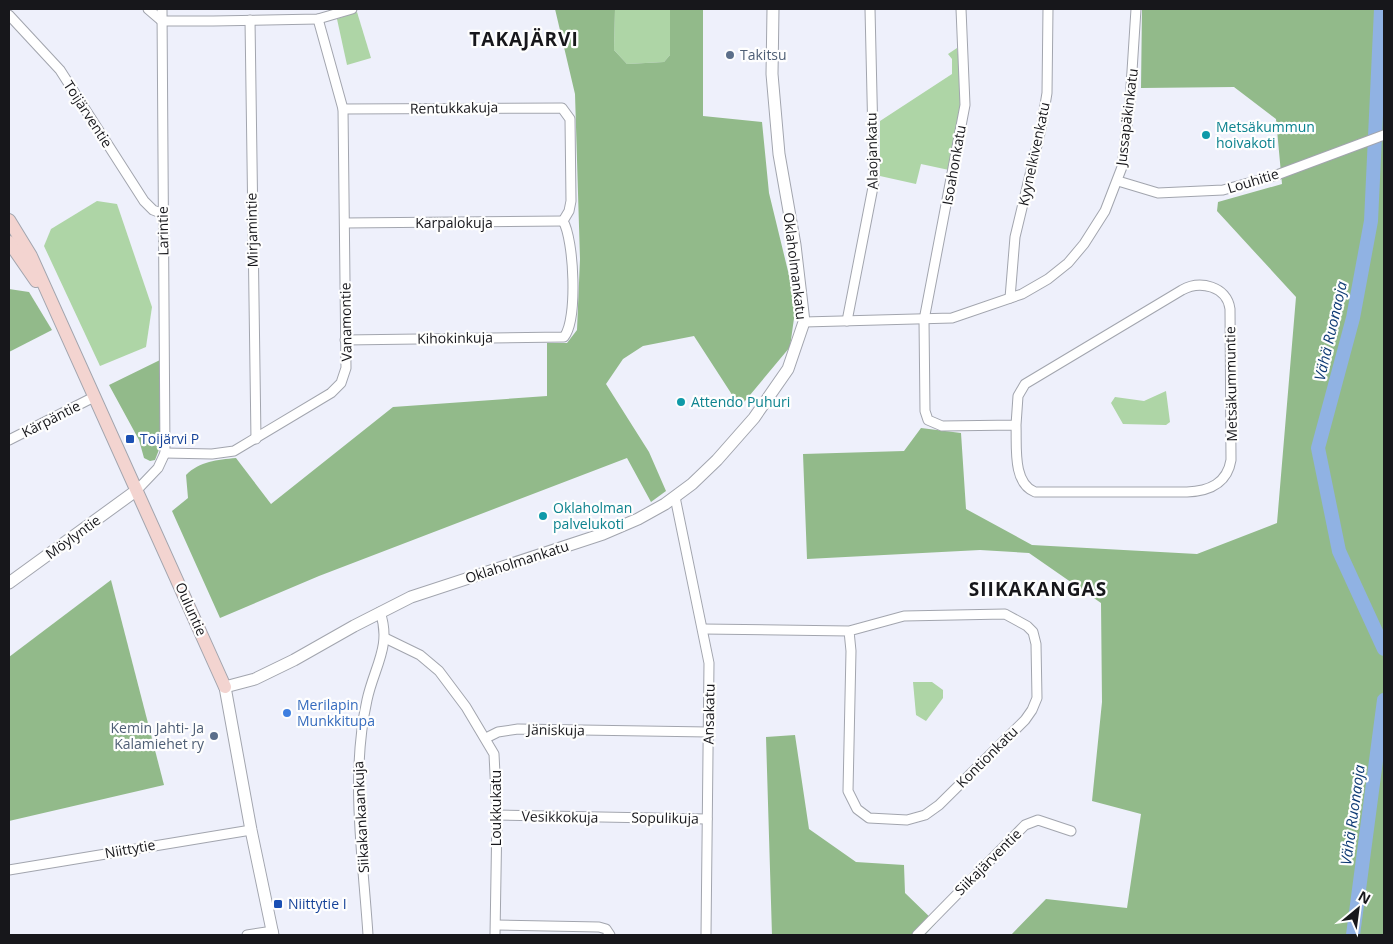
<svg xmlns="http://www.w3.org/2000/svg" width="1393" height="944" viewBox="0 0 1393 944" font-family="'Open Sans',sans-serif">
	<rect width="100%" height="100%" fill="#eef0fb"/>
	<!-- green -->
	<g fill="#aed5a6">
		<polygon points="615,9 670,9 670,55 664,62 627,64 614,50"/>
		<polygon points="357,12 371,58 347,65 337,19"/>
		<polygon points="957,48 962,81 961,112 949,170 921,164 916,184 880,176 880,121 952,74 952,59 948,54"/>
		<polygon points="97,201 117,204 152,307 146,347 100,366 44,246 51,229"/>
		<polygon points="1166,391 1170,422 1166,425 1123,424 1111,403 1115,397 1144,401"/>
		<polygon points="913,682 932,682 943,690 943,698 926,721 916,715"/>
	</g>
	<!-- forest -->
	<g fill="#92ba8a">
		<path d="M555,9h60l-1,41 13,14 37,-2 6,-7v-46h33v107l59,6 7,71 27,111 -6,43 -50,60 -46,-71 -51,10 -20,13 -17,25 43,68 17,39 -15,11 -24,-44 -308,118 -99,42 -48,-107 16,-13 -2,-23c14,-14 31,-15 50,-17l35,46 122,-97 154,-11v-53h20l10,-13 3,-71 -5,-165z"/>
		<polygon points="1142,9 1384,9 1384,935 1011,935 1046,899 1127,908 1141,814 1092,801 1102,702 1101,603 1029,553 980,550 807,559 803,454 904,451 921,428 961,433 966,509 1032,545 1197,554 1277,523 1296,297 1217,211 1218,202 1282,184 1276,119 1234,87 1141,88"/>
		<polygon points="9,289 29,292 52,330 9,352"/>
		<polygon points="160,360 160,447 155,460 150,461 144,458 139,440 109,385"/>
		<polygon points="111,580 164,785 9,821 9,657"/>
		<polygon points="795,735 809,829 856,862 904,865 905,893 936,923 925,935 772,935 766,737"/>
	</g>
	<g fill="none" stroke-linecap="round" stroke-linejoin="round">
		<!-- river -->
		<g stroke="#90b2e3" stroke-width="14">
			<polyline points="1381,9 1371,221 1353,318 1318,448 1339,551 1384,649"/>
			<polyline points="1353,935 1384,700"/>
		</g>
		<defs>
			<g id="minor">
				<polyline points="148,9 162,21 213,21 318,19 352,9"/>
				<path d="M961,9l4,96 -41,215 1,91 3,9 14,6 74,-1c1,20 -4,58 19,67h152c22,-1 40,-8 44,-32l-1,-151c-3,-23 -30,-29 -48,-19l-157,94 -7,12 -2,29"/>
				<polyline points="9,15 60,70 144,201 153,210 163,214"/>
				<polyline points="250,20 256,439"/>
				<polyline points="343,109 562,108 570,119 571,201 569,211 563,221"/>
				<polyline points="1118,181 1158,193 1223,190 1274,176 1384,135"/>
				<polyline points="345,223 563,221"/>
				<polyline points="1010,298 1015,237 1041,129 1047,93 1048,9"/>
				<polyline points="847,321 874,182 870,9"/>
				<polyline points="804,322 952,318 1022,294 1048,279 1068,263 1084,244 1105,211 1122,167 1130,102 1136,9"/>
				<path d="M345,340l219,-3c14,-17 10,-98 -1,-116"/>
				<polyline points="9,440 94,397"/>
				<polyline points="165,453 212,454 234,451 331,393 341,383 346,368 343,109 318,19"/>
				<polyline points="137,490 158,468 165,453 162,9"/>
				<polyline points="675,497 709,663 706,935"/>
				<polyline points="703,629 849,631 904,616 1005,614 1027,626 1033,632 1036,644 1037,698 1032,710 1025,720 939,805 925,815 907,820 869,818 857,809 848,791 851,651 849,631"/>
				<polyline points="385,638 420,655 439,671 466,707 494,754 497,815 495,935"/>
				<polyline points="486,738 498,732 518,729 708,732"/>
				<polyline points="497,815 707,819"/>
				<polyline points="9,870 251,830"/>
				<polyline points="496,925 599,927 606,929 610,935"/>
				<polyline points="247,935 273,931"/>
				<path d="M368,935c-5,-78 -18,-158 -1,-235 7,-33 25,-54 13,-88"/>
				<polyline points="917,935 1025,825 1038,820 1071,831"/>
			</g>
			<g id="tertiary">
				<polyline points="9,583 137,490"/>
				<polyline points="273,935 251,830 225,687 255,679 294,660 354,626 411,597 603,534 638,519 665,504 692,484 717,460 754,418 788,369 804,322 795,245 779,154 772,74 773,9"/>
			</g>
			<g id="secondary">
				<polyline points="9,220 31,256 225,687"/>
				<polyline points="9,242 36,281"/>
			</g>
		</defs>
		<!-- minor casing -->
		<use href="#minor" stroke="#a2a5ae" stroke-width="11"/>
		<!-- tertiary casing -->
		<use href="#tertiary" stroke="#a2a5ae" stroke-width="13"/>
		<!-- secondary casing -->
		<use href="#secondary" stroke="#a2a5ae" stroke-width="14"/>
		<!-- minor -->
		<use href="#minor" stroke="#fff" stroke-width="9"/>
		<!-- tertiary -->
		<use href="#tertiary" stroke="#fff" stroke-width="11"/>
		<!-- secondary -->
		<use href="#secondary" stroke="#f3d4d0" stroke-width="12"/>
	</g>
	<!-- markers -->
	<g fill="#5c6f8a" stroke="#fefefe" stroke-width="2">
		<circle cx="730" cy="55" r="5"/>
		<circle cx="214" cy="736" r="5"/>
	</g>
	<g fill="#0f9aa8" stroke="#fefefe" stroke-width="2">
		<circle cx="1206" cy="135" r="5"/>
		<circle cx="681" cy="402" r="5"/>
		<circle cx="543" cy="516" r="5"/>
	</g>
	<g fill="#1a4fb4" stroke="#fefefe" stroke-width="2">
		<rect x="125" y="434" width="10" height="10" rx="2.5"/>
		<rect x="273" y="899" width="10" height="10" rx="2.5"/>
	</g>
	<circle fill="#3f7fe0" stroke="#fefefe" stroke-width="2" cx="287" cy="713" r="5"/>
	<g text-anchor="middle" stroke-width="4.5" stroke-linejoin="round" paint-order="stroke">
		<!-- service labels -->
		<g font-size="14" fill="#4e5e75" stroke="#fefefe" text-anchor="start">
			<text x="740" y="60">Takitsu</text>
			<text x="204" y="733" text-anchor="end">Kemin Jahti- Ja<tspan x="204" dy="16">Kalamiehet ry</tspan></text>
		</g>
		<!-- street labels -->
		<g font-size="14" fill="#17171b" stroke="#fefefe">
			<text transform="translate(454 108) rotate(-1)" y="5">Rentukkakuja</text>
			<text transform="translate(88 114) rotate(57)" y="5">Toijärventie</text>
			<text transform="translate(1127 117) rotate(-83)" y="5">Jussapäkinkatu</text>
			<text transform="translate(872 151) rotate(-91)" y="5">Alaojankatu</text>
			<text transform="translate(1034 154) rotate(-78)" y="5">Kyynelkivenkatu</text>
			<text transform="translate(954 165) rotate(-80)" y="5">Isoahonkatu</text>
			<text transform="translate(1253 181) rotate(-17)" y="5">Louhitie</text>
			<text x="454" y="228">Karpalokuja</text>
			<text transform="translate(252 230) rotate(-91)" y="5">Mirjamintie</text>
			<text transform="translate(163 231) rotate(-91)" y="5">Larintie</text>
			<text transform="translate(795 266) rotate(83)" y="5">Oklaholmankatu</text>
			<text transform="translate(346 322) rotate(-91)" y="5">Vanamontie</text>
			<text transform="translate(455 338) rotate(-1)" y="5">Kihokinkuja</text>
			<text transform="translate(1231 384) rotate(-91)" y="5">Metsäkummuntie</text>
			<text transform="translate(51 419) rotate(-27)" y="5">Kärpäntie</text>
			<text transform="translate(73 537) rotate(-36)" y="5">Möylyntie</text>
			<text transform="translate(517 562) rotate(-18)" y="5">Oklaholmankatu</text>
			<text transform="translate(191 609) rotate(66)" y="5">Ouluntie</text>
			<text transform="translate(709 714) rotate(-89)" y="5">Ansakatu</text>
			<text transform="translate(556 730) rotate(1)" y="5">Jäniskuja</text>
			<text transform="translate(987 757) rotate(-45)" y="5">Kontionkatu</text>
			<text transform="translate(496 808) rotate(-90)" y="5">Loukkukatu</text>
			<text transform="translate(361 817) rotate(-93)" y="5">Siikakankaankuja</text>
			<text transform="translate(560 817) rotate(1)" y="5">Vesikkokuja</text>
			<text transform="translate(665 818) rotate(1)" y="5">Sopulikuja</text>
			<text transform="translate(130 849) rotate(-10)" y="5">Niittytie</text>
			<text transform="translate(988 862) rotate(-45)" y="5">Siikajärventie</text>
		</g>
		<!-- culture labels -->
		<g font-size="14" fill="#0d838f" stroke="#fefefe" text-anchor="start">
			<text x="1216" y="132">Metsäkummun<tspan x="1216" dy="16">hoivakoti</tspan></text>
			<text x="691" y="407">Attendo Puhuri</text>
			<text x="553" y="513">Oklaholman<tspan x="553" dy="16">palvelukoti</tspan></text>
		</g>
		<!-- transit labels -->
		<g font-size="14" fill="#164399" stroke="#fefefe" text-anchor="start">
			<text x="140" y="444">Toijärvi P</text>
			<text x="288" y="909">Niittytie I</text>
		</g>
		<!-- shop labels -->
		<g font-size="14" fill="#366cbe" stroke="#fefefe" text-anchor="start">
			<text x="297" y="710">Merilapin<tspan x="297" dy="16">Munkkitupa</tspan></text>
		</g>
		<!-- water labels -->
		<g font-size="15" font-style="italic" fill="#0e3a74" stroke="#fefefe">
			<text transform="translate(1331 331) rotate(-77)" y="5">Vähä Ruonaoja</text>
			<text transform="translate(1353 815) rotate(-82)" y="5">Vähä Ruonaoja</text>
		</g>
		<!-- district labels -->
		<g font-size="19" font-weight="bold" letter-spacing="1" fill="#17171b" stroke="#fefefe">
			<text x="524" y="46">TAKAJÄRVI</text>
			<text x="1038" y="596">SIIKAKANGAS</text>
		</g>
	</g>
	<!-- border -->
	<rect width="1393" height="944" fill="none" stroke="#17171b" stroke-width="20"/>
	<!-- north arrow -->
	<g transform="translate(1358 909) rotate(29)" stroke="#fefefe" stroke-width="4" paint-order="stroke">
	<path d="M0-4L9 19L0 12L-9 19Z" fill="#17171b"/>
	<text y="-8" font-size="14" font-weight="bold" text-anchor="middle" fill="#17171b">N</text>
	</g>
</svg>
